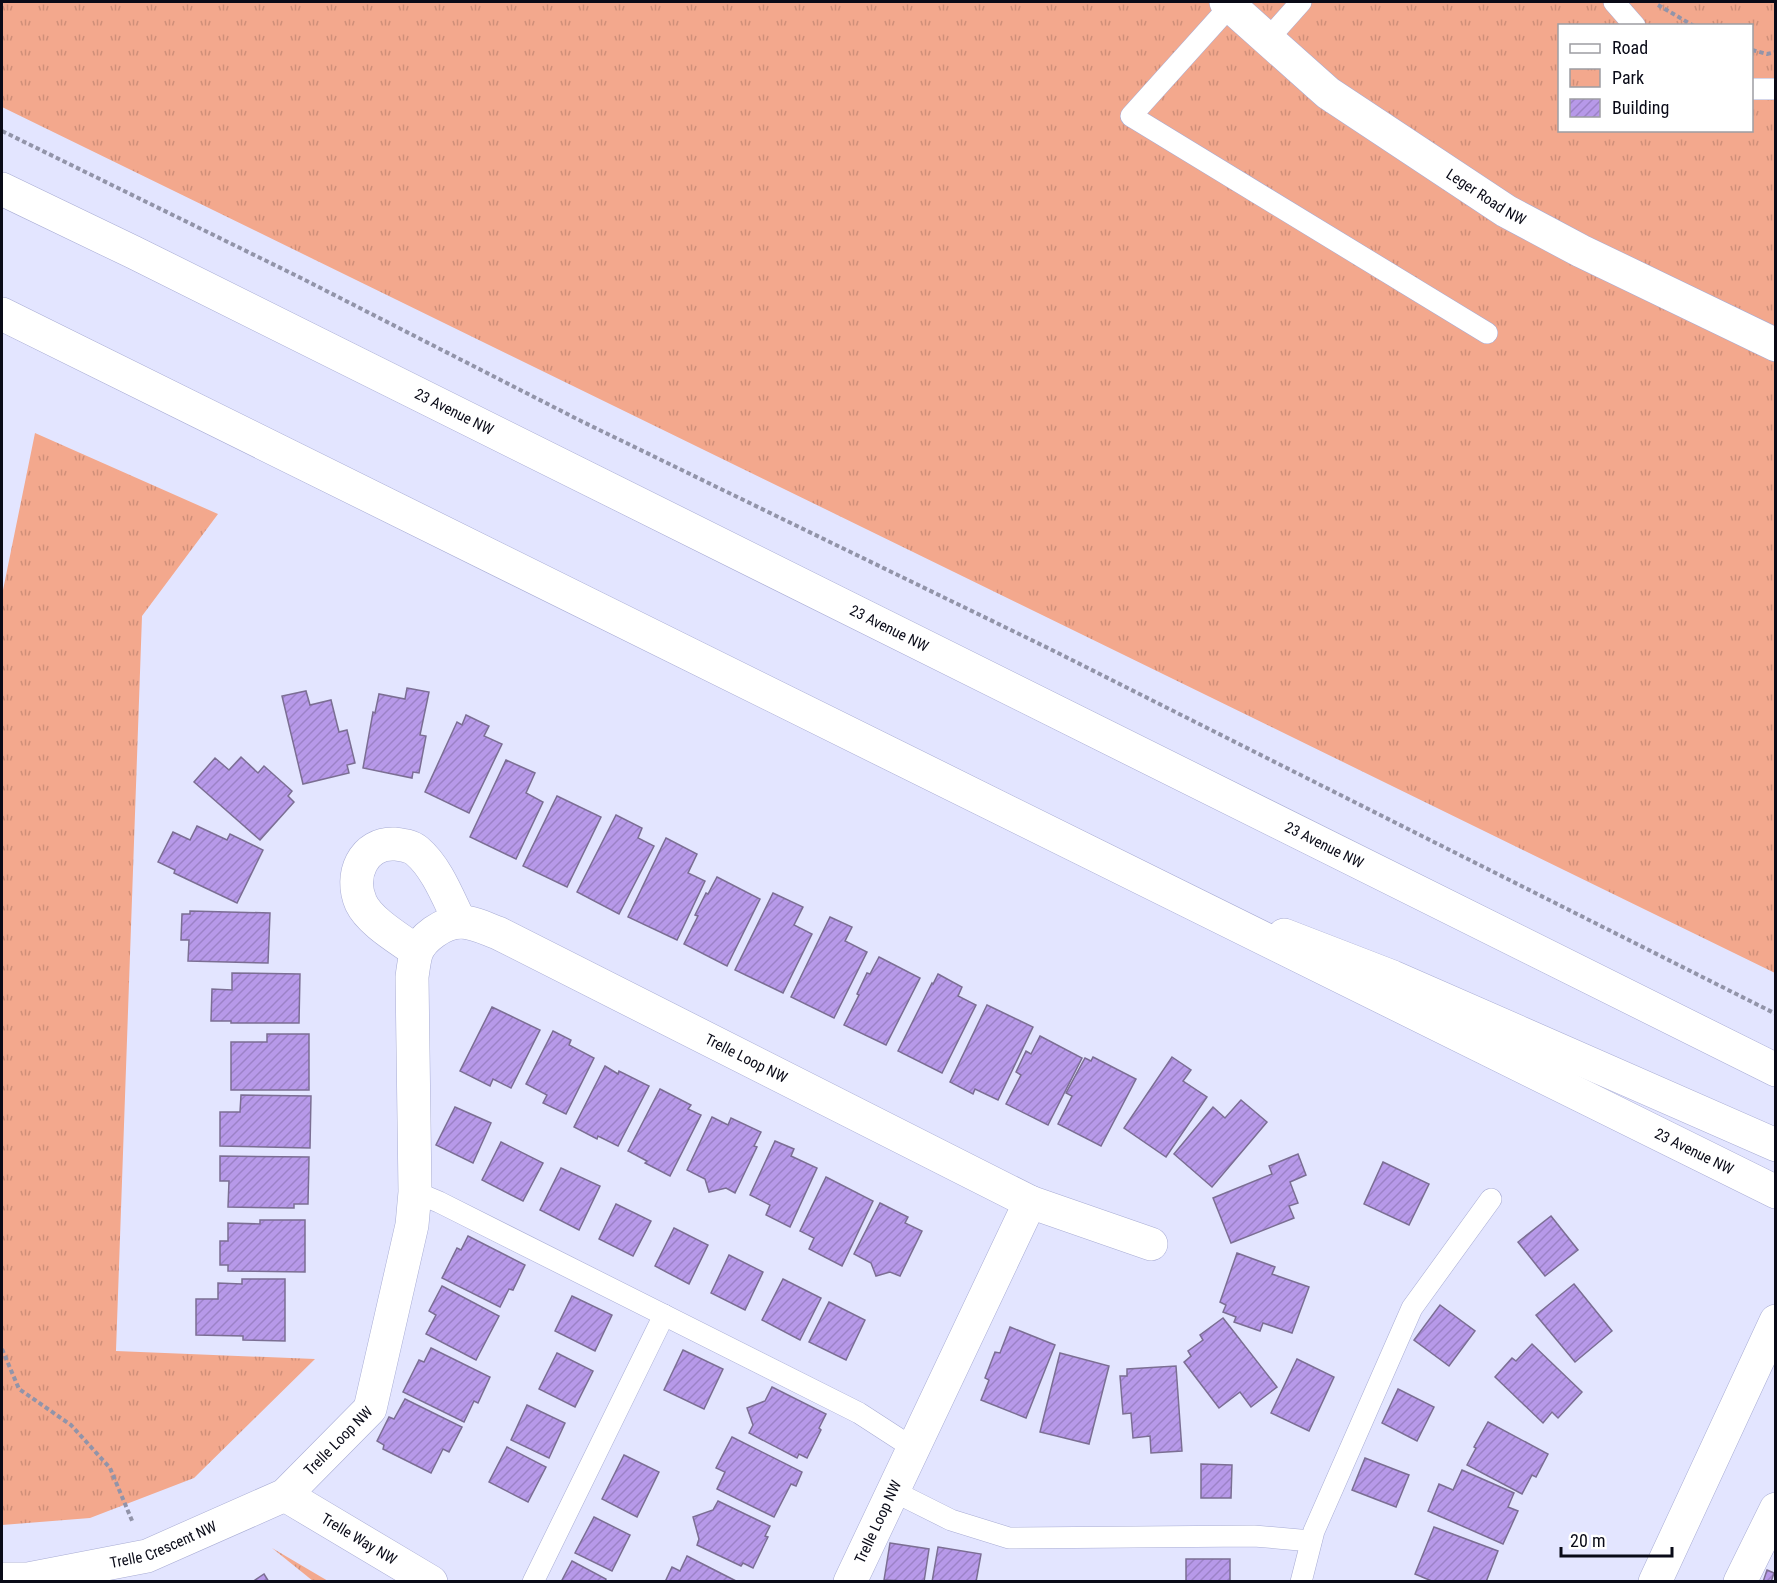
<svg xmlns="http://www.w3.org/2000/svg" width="1777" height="1583" viewBox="0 0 1777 1583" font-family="'Roboto Condensed',sans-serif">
	<defs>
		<pattern id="park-tufts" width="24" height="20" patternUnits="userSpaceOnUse" patternTransform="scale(1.5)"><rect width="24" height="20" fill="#f3a88d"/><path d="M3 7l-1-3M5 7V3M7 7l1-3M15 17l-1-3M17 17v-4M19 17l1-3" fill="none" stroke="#cf8f79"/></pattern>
		<pattern id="building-hatch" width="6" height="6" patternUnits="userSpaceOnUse" patternTransform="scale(1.5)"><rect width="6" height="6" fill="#b799e9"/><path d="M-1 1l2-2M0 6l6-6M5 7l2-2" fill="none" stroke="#9c82c7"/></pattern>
	</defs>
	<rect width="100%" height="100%" fill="#e3e5ff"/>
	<!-- park -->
	<g fill="url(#park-tufts)" fill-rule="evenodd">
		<path d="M2,2h1773v971l-1773,-866zM1560,26h192v104h-192z"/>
		<polygon points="35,433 218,514 142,616 116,1351 315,1359 194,1478 90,1518 2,1525 2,595"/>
		<polygon points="272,1548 328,1581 313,1581"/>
	</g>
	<!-- building -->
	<g fill="url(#building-hatch)" stroke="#7b6e93" stroke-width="1.5">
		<polygon points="407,688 429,692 420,735 426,736 419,773 413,772 412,778 363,768 373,712 375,713 379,694 405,699"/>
		<polygon points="306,691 310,705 331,700 339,732 347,730 355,763 347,765 349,773 303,784 282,696"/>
		<polygon points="466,715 489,726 484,736 502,744 469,813 425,792 457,722 462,725"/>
		<polygon points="241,757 258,773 264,766 292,791 288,796 294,802 260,840 194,782 215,758 229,770"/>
		<polygon points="506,760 535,773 526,793 543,802 516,859 470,837"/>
		<polygon points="557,796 601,817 567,887 523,866"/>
		<polygon points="616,815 642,828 638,838 654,846 619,914 577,892"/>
		<polygon points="197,826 227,840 230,834 263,850 237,903 174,873 175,870 158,862 173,832 190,840"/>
		<polygon points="666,838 697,854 688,873 705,881 677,940 628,917"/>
		<polygon points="717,877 760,899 727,966 684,944 698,916 695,915 706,893 708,894"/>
		<polygon points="773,893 803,907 794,925 812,934 783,993 735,970"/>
		<polygon points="190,911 270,913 268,963 188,961 189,940 181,940 182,914 190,914"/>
		<polygon points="830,917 852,927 845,941 867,952 834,1018 791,997"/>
		<polygon points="879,957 920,978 886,1045 844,1025 859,995 857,994 867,973 870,974"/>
		<polygon points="232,973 300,974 299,1023 231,1023 231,1021 211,1021 212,989 232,990"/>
		<polygon points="938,974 962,987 958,996 976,1005 942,1073 898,1051 932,983 933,984"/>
		<polygon points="987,1005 1033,1027 998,1100 975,1089 973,1094 950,1082"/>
		<polygon points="492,1007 540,1030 511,1088 493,1079 490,1086 460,1071"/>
		<polygon points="553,1031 571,1040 569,1045 594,1058 566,1114 543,1103 547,1095 526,1084"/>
		<polygon points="267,1034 309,1034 309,1090 231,1090 231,1042 267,1042"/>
		<polygon points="1040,1036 1082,1058 1048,1125 1006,1104 1021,1075 1016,1072 1026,1051 1031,1054"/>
		<polygon points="1093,1057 1136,1079 1101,1146 1058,1124 1072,1096 1066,1093 1085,1058 1091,1061"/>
		<polygon points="1172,1057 1191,1070 1183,1081 1207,1097 1166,1157 1124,1128"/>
		<polygon points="605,1066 618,1074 619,1071 649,1086 618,1146 598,1136 597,1139 574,1127"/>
		<polygon points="660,1089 691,1105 688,1109 701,1115 670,1176 645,1163 647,1161 628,1151"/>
		<polygon points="241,1095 311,1096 310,1148 220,1146 220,1112 240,1112"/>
		<polygon points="1241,1100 1267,1122 1212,1187 1174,1154 1213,1107 1225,1118"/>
		<polygon points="455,1107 491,1123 473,1163 436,1145"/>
		<polygon points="712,1117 728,1125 731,1118 761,1132 754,1146 757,1147 735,1193 726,1188 709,1192 705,1179 687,1170"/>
		<polygon points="775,1141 794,1149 791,1156 817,1168 790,1227 766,1215 770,1205 750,1195"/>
		<polygon points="501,1142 543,1163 523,1201 482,1180"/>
		<polygon points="1298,1154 1306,1175 1290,1182 1298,1203 1289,1206 1294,1218 1231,1243 1213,1198 1272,1174 1269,1166"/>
		<polygon points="220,1156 309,1157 308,1204 294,1204 294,1208 228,1207 229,1181 220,1181"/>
		<polygon points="1383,1162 1429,1184 1409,1225 1364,1204"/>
		<polygon points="561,1168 600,1186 579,1230 540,1210"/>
		<polygon points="826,1177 873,1201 842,1266 809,1249 814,1238 800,1231"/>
		<polygon points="880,1203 908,1217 905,1223 922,1231 900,1276 890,1272 876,1276 871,1263 854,1254"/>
		<polygon points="616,1204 651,1221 633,1256 599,1239"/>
		<polygon points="1551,1216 1578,1250 1545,1276 1518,1242"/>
		<polygon points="260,1220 305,1220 305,1272 228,1271 228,1265 220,1265 220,1241 228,1241 228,1223 260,1224"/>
		<polygon points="674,1228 708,1245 689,1284 655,1266"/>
		<polygon points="468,1236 525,1265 513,1290 509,1289 500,1307 442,1278 457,1248 461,1250"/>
		<polygon points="1237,1253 1275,1267 1272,1274 1309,1287 1292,1333 1263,1323 1260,1331 1234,1322 1236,1317 1223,1312 1226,1305 1220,1302"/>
		<polygon points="729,1255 763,1272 745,1310 711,1293"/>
		<polygon points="242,1279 285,1279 285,1341 243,1340 243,1336 196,1335 196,1299 218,1299 218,1283 242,1284"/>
		<polygon points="783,1279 821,1298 800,1340 762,1320"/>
		<polygon points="1574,1284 1612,1331 1575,1362 1536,1315"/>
		<polygon points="442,1286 499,1316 476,1360 426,1334 436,1315 429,1311"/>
		<polygon points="572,1296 612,1315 595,1351 555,1331"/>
		<polygon points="829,1302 865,1320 846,1360 809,1342"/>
		<polygon points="1440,1305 1475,1331 1449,1366 1414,1340"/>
		<polygon points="1223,1318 1277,1387 1251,1407 1240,1392 1219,1408 1184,1362 1191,1356 1188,1351 1203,1340 1200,1335"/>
		<polygon points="1010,1327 1055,1345 1026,1418 981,1400 989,1380 985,1378 995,1352 1000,1353"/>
		<polygon points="1532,1344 1582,1392 1558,1418 1552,1412 1543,1423 1495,1377 1512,1358 1516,1361"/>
		<polygon points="431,1348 490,1377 478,1403 474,1401 464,1422 403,1392 419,1360 424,1362"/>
		<polygon points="683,1350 723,1369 704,1409 664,1390"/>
		<polygon points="557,1353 593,1371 575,1407 539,1389"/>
		<polygon points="1060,1353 1109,1366 1089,1444 1040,1432"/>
		<polygon points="1297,1359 1334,1377 1309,1431 1271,1413"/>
		<polygon points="1176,1366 1182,1451 1151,1453 1150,1436 1133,1438 1131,1413 1123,1414 1120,1376 1127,1376 1127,1369"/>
		<polygon points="772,1387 826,1414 819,1428 821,1430 807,1458 799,1454 797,1458 749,1433 753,1425 747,1408 765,1401"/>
		<polygon points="1398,1389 1434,1407 1417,1441 1382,1423"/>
		<polygon points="405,1399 462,1427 449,1452 443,1449 431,1473 383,1449 384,1445 377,1441 389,1417 394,1419"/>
		<polygon points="527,1405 565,1423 549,1458 511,1440"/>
		<polygon points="1488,1422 1548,1454 1536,1477 1532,1475 1522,1494 1467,1465 1476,1448 1474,1447"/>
		<polygon points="732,1437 802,1472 796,1486 791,1484 774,1517 717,1489 725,1472 716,1468"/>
		<polygon points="507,1447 546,1467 528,1502 489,1482"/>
		<polygon points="624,1455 659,1472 637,1517 602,1499"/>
		<polygon points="1365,1458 1409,1475 1396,1507 1352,1490"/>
		<polygon points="1201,1464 1232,1465 1231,1498 1201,1498"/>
		<polygon points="1462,1470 1514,1493 1508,1507 1518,1511 1503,1544 1428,1511 1439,1484 1453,1490"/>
		<polygon points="718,1501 770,1526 765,1536 768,1537 753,1568 743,1563 741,1566 697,1545 699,1539 693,1517 713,1510"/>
		<polygon points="594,1517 630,1535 612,1571 575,1553"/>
		<polygon points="1434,1527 1498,1551 1486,1582 1434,1582 1415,1574"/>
		<polygon points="890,1543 929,1549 924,1582 884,1580"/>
		<polygon points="938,1547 981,1554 976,1582 932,1582"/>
		<polygon points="687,1556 738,1582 665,1582 672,1567 680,1571"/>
		<rect x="1186" y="1559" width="44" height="23"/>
		<polygon points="572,1561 606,1579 605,1582 561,1582"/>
		<polygon points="1767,1570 1774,1573 1771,1582 1763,1582"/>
		<polygon points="264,1574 269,1582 252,1582"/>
	</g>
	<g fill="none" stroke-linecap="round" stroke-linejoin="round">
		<defs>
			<g id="service">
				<polyline points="1614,2 1635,26"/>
				<polyline points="1230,6 1131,116 1487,333"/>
				<polyline points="1268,39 1301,2"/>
				<polyline points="1752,89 1776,89"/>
				<polyline points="415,1192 439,1202 859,1413 913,1448"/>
				<polyline points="893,1491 951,1520 1009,1538 1254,1536 1311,1541"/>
				<polyline points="533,1582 664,1315"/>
				<polyline points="1301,1582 1314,1531 1412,1308 1491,1199"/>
			</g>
			<g id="minor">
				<path d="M416,951c-16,-12 -46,-29 -55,-48 -12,-27 2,-61 34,-59 8,1 16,2 22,7 20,17 31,47 43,71"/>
				<polyline points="1030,1202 1151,1244"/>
				<path id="s1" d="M285,1495l146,87"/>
				<path id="s2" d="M2,1579h26l119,-23 138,-61 85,-86 42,-184 3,-33 -3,-215c1,-7 2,-16 4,-23 5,-16 28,-32 45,-32 12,0 26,7 37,11l532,269 -180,380"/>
			</g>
			<g id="tertiary">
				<path id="s3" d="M1226,2l102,91 178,118 75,40 195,94"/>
				<polyline points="1284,935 1393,977 1776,1145"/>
				<polyline points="1655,1582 1776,1321"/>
				<polyline points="1740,1582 1776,1509"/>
			</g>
			<g id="secondary">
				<path id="s4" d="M2,189l131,63 1643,818"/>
				<path id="s5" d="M2,314l1774,878"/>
			</g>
		</defs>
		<!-- service casing -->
		<use href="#service" stroke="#a8acd4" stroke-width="22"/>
		<!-- minor casing -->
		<use href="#minor" stroke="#a8acd4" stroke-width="34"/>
		<!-- tertiary casing -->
		<use href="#tertiary" stroke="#a8acd4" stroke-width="34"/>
		<!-- secondary casing -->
		<use href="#secondary" stroke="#a8acd4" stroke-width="34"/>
		<!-- path -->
		<g stroke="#9294a9" stroke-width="4" stroke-dasharray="4.5 3" stroke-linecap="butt">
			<polyline points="1658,5 1694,26"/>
			<polyline points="1752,50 1767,54 1776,52"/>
			<polyline points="2,131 301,278 581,421 1052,650 1776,1014"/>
			<polyline points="2,1349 19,1389 71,1425 110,1468 133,1523"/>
		</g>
		<!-- service -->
		<use href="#service" stroke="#fff" stroke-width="21"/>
		<!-- minor -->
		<use href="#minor" stroke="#fff" stroke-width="33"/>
		<!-- tertiary -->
		<use href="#tertiary" stroke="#fff" stroke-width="33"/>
		<!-- secondary -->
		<use href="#secondary" stroke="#fff" stroke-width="33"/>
	</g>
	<g text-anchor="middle" stroke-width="6" stroke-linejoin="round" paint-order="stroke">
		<!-- street labels -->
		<g font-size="15" fill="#090a17" stroke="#fff">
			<text dy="5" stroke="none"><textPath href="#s3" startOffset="326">Leger Road NW</textPath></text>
			<text dy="5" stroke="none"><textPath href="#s4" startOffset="504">23 Avenue NW</textPath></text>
			<text dy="5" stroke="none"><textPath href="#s4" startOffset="990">23 Avenue NW</textPath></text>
			<text dy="5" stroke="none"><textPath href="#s4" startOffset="1476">23 Avenue NW</textPath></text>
			<text dy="5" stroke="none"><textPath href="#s2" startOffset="1254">Trelle Loop NW</textPath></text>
			<text dy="5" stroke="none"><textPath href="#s5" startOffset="1888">23 Avenue NW</textPath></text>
			<text dy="5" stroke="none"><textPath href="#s2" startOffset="374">Trelle Loop NW</textPath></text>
			<text transform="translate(878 1522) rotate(-65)" y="5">Trelle Loop NW</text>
			<text dy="5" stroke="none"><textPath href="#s1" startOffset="86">Trelle Way NW</textPath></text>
			<text dy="5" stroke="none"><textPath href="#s2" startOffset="166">Trelle Crescent NW</textPath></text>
		</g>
	</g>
	<!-- border -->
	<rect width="1777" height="1583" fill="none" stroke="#090a17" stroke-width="6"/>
	<!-- legend -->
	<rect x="1558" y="24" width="195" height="108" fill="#ffffff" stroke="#9d9da2" stroke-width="1.5"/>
	<rect x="1570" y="44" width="30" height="9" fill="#ffffff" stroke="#9d9da2" stroke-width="1.5"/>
	<text x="1612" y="54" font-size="18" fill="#090a17">Road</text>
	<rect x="1570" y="69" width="30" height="18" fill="url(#park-tufts)" stroke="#9d9da2" stroke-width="1.5"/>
	<text x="1612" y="84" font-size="18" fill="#090a17">Park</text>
	<rect x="1570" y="99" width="30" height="18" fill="url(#building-hatch)" stroke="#9d9da2" stroke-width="1.5"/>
	<text x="1612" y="114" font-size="18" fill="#090a17">Building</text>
	<!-- scale -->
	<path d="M1561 1547v9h111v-9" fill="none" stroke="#090a17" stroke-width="3"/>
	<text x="1570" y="1547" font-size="18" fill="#090a17" stroke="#ffffff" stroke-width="4.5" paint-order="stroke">20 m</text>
</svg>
